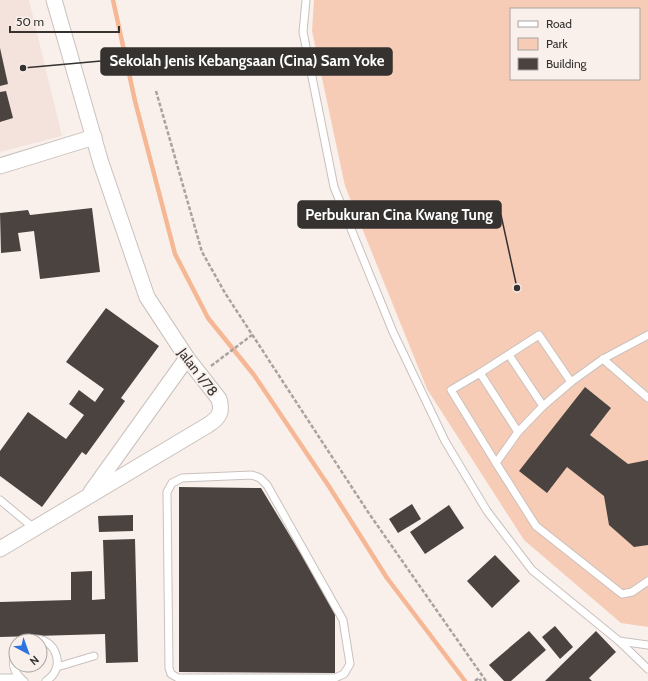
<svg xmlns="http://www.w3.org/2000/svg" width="648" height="681" viewBox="0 0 648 681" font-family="Cabin,sans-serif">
	<rect width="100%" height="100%" fill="#f9f0ec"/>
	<!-- built -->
	<polygon fill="#f4e3dc" points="0,0 29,0 62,136 0,152"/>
	<!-- green -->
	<path fill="#f6ccb7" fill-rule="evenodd" d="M314,0h334v627l-27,-4 -97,-83 -97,-151 -82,-203 -33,-155zM511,9h128v70h-128z"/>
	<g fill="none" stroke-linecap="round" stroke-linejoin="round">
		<!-- stream -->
		<polyline stroke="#f6b795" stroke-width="4.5" points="113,0 135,101 175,254 208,318 254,375 330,488 387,578 465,681"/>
	</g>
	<!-- building -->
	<g fill="#4a433f">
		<polygon points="0,48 8,84 0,86"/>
		<polygon points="6,91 13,118 0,122 0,92"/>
		<polygon points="92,208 100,272 40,279 34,231 18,233 21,251 1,253 0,213 28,210 30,215"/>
		<polygon points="106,308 159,346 121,398 125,401 86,455 82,452 42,507 0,476 0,451 28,412 66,439 84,415 69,404 79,390 95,402 104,389 66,362"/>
		<polygon points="585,387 611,408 590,435 628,464 648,460 648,545 634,547 609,525 604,496 567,467 547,493 519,471"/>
		<polygon points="179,487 261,488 335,610 335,673 179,672"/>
		<polygon points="412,504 421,519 398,533 389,519"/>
		<polygon points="449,505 464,528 425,554 410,532"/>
		<polygon points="133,515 133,531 99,532 98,516"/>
		<polygon points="135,539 138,662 106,663 105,634 0,637 0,602 71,600 71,572 92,571 92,600 105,599 103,540"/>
		<polygon points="495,555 520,581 492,608 467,581"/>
		<polygon points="555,626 573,647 560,659 542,637"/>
		<polygon points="529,631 546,650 511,681 504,681 489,665"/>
		<polygon points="596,631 616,652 589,678 592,681 545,681"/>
	</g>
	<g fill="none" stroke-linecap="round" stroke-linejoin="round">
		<defs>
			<g id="service">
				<polyline points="306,0 303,32 334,187 393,332 445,441 487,511 532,570 619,641 648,645"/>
				<polyline points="648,335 603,359 571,382 543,406 518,432 496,463 536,526 622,594 632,592 648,581"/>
				<polyline points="509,355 543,406"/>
				<polyline points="603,359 648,398"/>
				<polyline points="480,373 518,432"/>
				<polyline points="496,463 451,390 480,373 539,335 571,382"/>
				<polygon points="252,475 260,478 267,485 343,620 350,664 344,674 335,678 178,678 171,674 169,668 167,492 172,483 182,478"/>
				<polyline points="0,500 35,529"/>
				<path d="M26,641c26,-11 44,25 20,40"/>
				<polyline points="619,641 648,669"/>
				<path d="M16,650c-5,12 -3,23 8,31"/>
				<polyline points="57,667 94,656"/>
				<polyline points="0,678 20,678"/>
			</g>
			<g id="minor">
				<polyline points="0,166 94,137"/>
				<polyline points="91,492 187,358"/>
				<path d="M0,549l208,-124c11,-7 15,-13 11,-26l-32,-41 -40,-61 -46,-134 -47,-163"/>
			</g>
		</defs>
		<!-- service casing -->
		<use href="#service" stroke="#c9c1bd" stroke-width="9"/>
		<!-- minor casing -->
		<use href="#minor" stroke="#c9c1bd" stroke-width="17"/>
		<!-- path -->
		<g stroke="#a9a39f" stroke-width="2.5" stroke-dasharray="4 2" stroke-linecap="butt">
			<polyline points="156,91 202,252 225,293 368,512 486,681"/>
			<polyline points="211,366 252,335"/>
			<polyline points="475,681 479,678 481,681"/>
		</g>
		<!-- service -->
		<use href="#service" stroke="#fff" stroke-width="7"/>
		<!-- minor -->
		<use href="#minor" stroke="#fff" stroke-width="15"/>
	</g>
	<g text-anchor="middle" stroke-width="4" stroke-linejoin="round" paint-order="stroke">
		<!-- street labels -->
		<g font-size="14" fill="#353230" stroke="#f9f0ec">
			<text transform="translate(198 372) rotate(53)" y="5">Jalan 1/78</text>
		</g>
	</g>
	<!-- callouts -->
	<path fill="none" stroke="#353230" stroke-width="1.5" d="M23 68L101 61M517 288L501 215"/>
	<g fill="#353230" stroke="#f9f0ec" stroke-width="1.5">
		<circle cx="23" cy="68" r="4"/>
		<circle cx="517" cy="288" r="4"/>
	</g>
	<g fill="#353230" stroke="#353230" stroke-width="1.5">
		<rect x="101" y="48" width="291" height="27" rx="4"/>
		<rect x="298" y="201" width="203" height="27" rx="4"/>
	</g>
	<g font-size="15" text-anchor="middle" font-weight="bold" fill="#fff">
		<text x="247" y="66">Sekolah Jenis Kebangsaan (Cina) Sam Yoke</text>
		<text x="399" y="220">Perbukuran Cina Kwang Tung</text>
	</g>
	<!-- legend -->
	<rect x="510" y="8" width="130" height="72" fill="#f9f0ec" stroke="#aba4a1"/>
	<rect x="518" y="21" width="20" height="6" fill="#ffffff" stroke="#aba4a1"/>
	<text x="546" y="28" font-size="12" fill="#353230">Road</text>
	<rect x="518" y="38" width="20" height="12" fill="#f6ccb7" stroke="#aba4a1"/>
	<text x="546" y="48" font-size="12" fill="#353230">Park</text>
	<rect x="518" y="58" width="20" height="12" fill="#4a433f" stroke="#aba4a1"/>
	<text x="546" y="68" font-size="12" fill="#353230">Building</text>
	<!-- north arrow -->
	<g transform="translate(28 653) rotate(139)"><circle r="19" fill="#f9f0ec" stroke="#aba4a1"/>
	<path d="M0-3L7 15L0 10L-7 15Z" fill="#2c73df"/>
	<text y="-6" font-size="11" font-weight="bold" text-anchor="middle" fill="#353230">N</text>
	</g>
	<!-- scale -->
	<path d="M10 26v6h109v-6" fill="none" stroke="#353230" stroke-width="2"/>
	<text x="16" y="26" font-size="12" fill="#353230" stroke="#f9f0ec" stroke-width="3" paint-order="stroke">50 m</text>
</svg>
